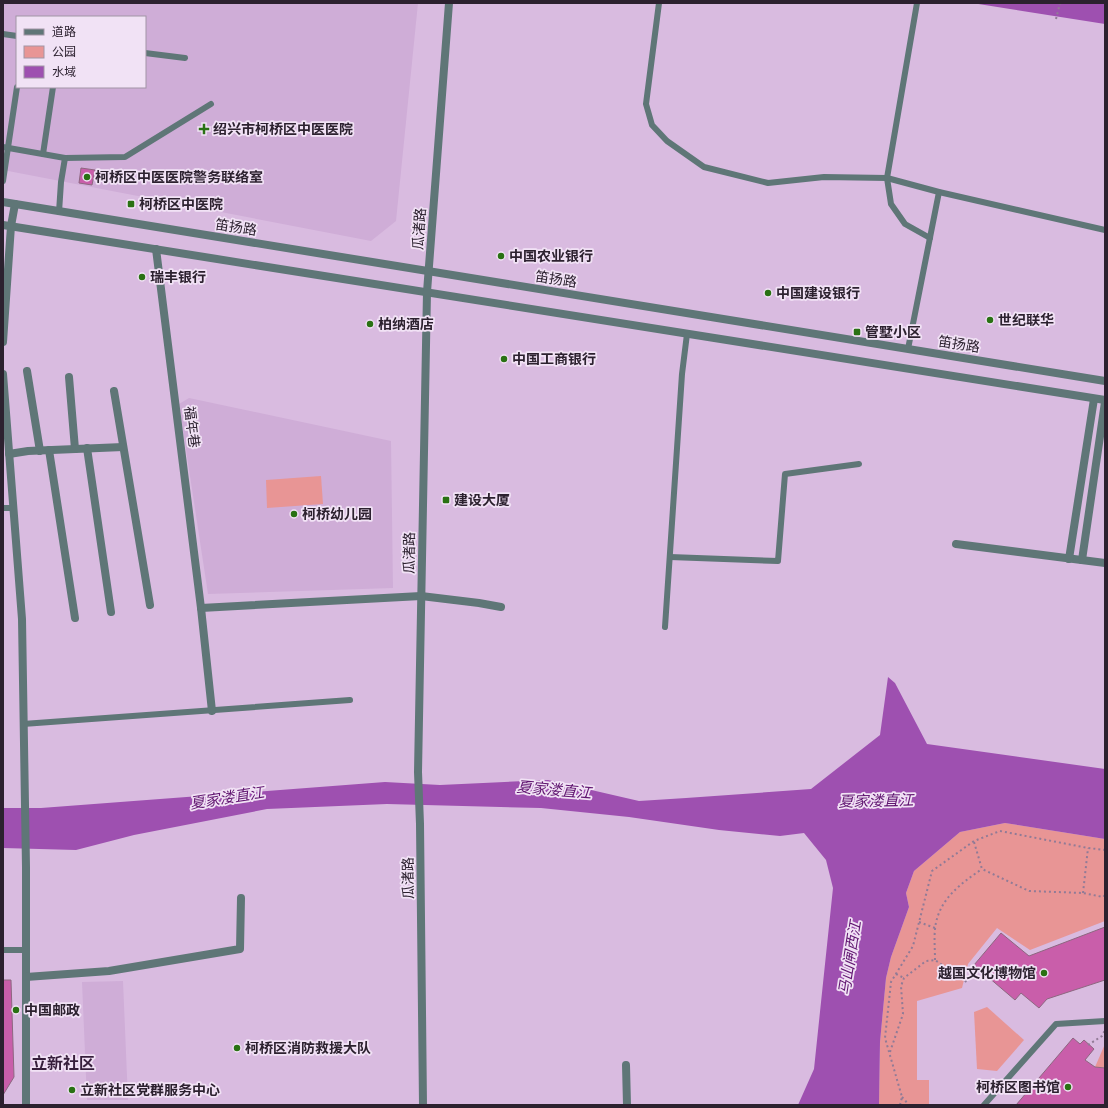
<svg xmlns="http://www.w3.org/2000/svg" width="1108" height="1108" viewBox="0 0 1108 1108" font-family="'Roboto Serif','Noto Sans SC',serif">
	<rect width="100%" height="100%" fill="#d9bbe0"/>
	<!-- built -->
	<g fill="#cfadd7" fill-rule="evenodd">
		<path d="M3,3h415l-22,218 -25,20 -368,-71zM17,17h128v70h-128z"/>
		<polygon points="189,398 391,441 393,588 208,594 179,404"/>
		<polygon points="123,981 128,1100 87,1100 82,982"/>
	</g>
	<!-- green -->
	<g fill="#e89595">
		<polygon points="321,476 323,504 267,508 266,480"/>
		<polygon points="1005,823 1105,839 1105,921 1030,950 997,928 968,964 962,988 917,1001 917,1080 929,1080 929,1105 879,1105 880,1042 886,978 891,957 909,907 906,893 914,871 960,832"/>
		<polygon points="987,1007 1024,1040 997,1071 977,1069 974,1012"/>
		<polygon points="1105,1044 1105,1068 1095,1067"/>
	</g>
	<!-- water -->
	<g fill="#9e50b0">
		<polygon points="972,3 1105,3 1105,24"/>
		<polygon points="888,677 895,683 927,744 1105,769 1105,839 1005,823 960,832 914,871 906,893 909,907 891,957 886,978 880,1042 879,1105 798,1105 814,1069 833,888 826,860 804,833 780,836 719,830 629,817 541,808 387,804 267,809 134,835 76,850 3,848 3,808 41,808 385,782 440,785 548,780 639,801 686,798 811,789 880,735"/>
	</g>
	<!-- building -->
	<g fill="#c95eaa" stroke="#8d6780">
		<polygon points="81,168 95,170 92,185 79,183"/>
		<polygon points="1105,927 1105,980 1047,999 1039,1008 1021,993 1015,1000 974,965 1001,933 1029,956"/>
		<polygon points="3,980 11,980 14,1077 3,1095"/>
		<polygon points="1073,1038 1080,1044 1084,1040 1094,1049 1085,1060 1095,1067 1105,1068 1105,1105 1016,1105"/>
	</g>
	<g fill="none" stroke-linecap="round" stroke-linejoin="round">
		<!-- path -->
		<g stroke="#917b96" stroke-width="2" stroke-dasharray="2 3" stroke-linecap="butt">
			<polyline points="1056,19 1060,3"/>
			<polyline points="974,842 982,869 1029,891 1083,893 1103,897 1105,895"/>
			<polyline points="1083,893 1088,848"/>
			<polyline points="919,922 935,928"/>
			<path d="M935,960c0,-10 -1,-21 0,-31 3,-29 25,-45 47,-60"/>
			<polyline points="896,974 904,978"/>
			<polyline points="1088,1045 1102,1036 1105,1030"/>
			<polyline points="890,1052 903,1014 901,986 904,978 926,961 935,960 968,983"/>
			<polyline points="902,1097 909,1105"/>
			<polyline points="900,1105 902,1097 885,1038 891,982 913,946 932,871 974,841 1000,831 1088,848 1105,850"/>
		</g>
		<!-- service -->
		<g stroke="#5f7677" stroke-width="6">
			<polyline points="659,3 646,104 652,125 667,141 704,167 768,183 824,177 887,178 939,192 1105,230"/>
			<polyline points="917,3 887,178 891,204 905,224 930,238"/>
			<polyline points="3,34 17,36"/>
			<polyline points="145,53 185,58"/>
			<polyline points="3,147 65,158 125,157 211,104"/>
			<polyline points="43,154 53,87"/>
			<polyline points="3,181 17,87"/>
			<polyline points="59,212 61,182 65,158"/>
			<polyline points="908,349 939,192"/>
			<polyline points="3,508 13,508"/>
			<polyline points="670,557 778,561 785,474 859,464"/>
			<polyline points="665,627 682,374 687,334"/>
			<polyline points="23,724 350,700"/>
			<polyline points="3,950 26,950"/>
			<polyline points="984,1105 1056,1024 1105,1021"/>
		</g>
		<!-- minor -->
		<g stroke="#5f7677" stroke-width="8">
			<polyline points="156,249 201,608 212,711"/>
			<polyline points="3,342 11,226 15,204"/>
			<polyline points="27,371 40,451"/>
			<polyline points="3,374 22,619 26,867 26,1105"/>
			<polyline points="69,377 75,449"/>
			<polyline points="114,391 150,605"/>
			<polyline points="87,448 111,612"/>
			<polyline points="49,450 75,618"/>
			<polyline points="9,454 28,451 123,447"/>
			<polyline points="956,544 1105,563"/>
			<polyline points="1069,559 1094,399"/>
			<polyline points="1082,560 1105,402"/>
			<polyline points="201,608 421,596 479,603 501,607"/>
			<polyline points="26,977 109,971 240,949 241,898"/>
			<polyline points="626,1065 627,1105"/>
		</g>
		<!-- tertiary -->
		<g stroke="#5f7677" stroke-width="8">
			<polyline points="3,202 1105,381"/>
			<polyline points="3,225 1105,400"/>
			<polyline points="423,1105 420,824 418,772 427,292 449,3"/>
		</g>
	</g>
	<!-- markers -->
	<g fill="#297113" stroke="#f1e2f5" stroke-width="1.5">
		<path d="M202 123h4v4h4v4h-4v4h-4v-4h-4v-4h4z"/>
		<circle cx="87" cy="177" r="4"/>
		<rect x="127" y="200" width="8" height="8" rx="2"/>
		<circle cx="501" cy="256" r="4"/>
		<circle cx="142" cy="277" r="4"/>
		<circle cx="768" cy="293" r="4"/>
		<circle cx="990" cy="320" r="4"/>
		<circle cx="370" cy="324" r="4"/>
		<rect x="853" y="328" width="8" height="8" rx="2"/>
		<circle cx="504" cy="359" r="4"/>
		<rect x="442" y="496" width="8" height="8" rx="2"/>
		<circle cx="294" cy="514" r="4"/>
		<circle cx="1044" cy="973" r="4"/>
		<circle cx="16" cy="1010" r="4"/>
		<circle cx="237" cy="1048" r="4"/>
		<circle cx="1068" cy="1087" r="4"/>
		<circle cx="72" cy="1090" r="4"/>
	</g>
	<g text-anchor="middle" stroke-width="3.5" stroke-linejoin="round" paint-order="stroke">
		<!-- poi labels -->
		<g font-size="14" font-weight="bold" fill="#2c212f" stroke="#f1e2f5" text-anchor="start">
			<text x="213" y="134">绍兴市柯桥区中医医院</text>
			<text x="95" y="182">柯桥区中医医院警务联络室</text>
			<text x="139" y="209">柯桥区中医院</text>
			<text x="509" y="261">中国农业银行</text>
			<text x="150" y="282">瑞丰银行</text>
			<text x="776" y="298">中国建设银行</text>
			<text x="998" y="325">世纪联华</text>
			<text x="378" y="329">柏纳酒店</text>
			<text x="865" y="337">管墅小区</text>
			<text x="512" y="364">中国工商银行</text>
			<text x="454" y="505">建设大厦</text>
			<text x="302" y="519">柯桥幼儿园</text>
			<text x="1036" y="978" text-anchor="end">越国文化博物馆</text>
			<text x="24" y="1015">中国邮政</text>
			<text x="245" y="1053">柯桥区消防救援大队</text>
			<text x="1060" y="1092" text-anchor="end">柯桥区图书馆</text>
			<text x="80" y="1095">立新社区党群服务中心</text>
		</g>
		<!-- street labels -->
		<g font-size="14" fill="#2c212f" stroke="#f1e2f5">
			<text transform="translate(236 227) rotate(9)" y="5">笛扬路</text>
			<text transform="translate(419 229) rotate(-86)" y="5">瓜渚路</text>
			<text transform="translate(556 279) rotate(9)" y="5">笛扬路</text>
			<text transform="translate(959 344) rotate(9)" y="5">笛扬路</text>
			<text transform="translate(192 427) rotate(83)" y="5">福年巷</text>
			<text transform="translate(409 553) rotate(-89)" y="5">瓜渚路</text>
			<text transform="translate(408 878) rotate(-91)" y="5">瓜渚路</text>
		</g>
		<!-- water labels -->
		<g font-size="15" font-style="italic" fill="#601570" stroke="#f1e2f5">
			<text transform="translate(554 790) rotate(5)" y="5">夏家溇直江</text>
			<text transform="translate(227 798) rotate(-9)" y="5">夏家溇直江</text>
			<text transform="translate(876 801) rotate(-1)" y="5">夏家溇直江</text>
			<text transform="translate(850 958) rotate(-81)" y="5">马山闸西江</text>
		</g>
		<!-- quarter labels -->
		<g font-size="16" font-weight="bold" fill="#361e3b" stroke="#f1e2f5">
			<text x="63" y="1069">立新社区</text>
		</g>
	</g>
	<!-- border -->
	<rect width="1108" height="1108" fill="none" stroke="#2c212f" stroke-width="8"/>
	<!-- legend -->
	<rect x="16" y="16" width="130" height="72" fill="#f1e2f5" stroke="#a295a6"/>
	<rect x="24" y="29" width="20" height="6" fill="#5f7677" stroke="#a295a6"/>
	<text x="52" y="36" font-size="12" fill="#2c212f">道路</text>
	<rect x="24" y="46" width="20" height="12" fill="#e89595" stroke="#a295a6"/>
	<text x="52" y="56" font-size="12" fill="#2c212f">公园</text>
	<rect x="24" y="66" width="20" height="12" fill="#9e50b0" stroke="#a295a6"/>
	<text x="52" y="76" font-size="12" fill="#2c212f">水域</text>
</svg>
